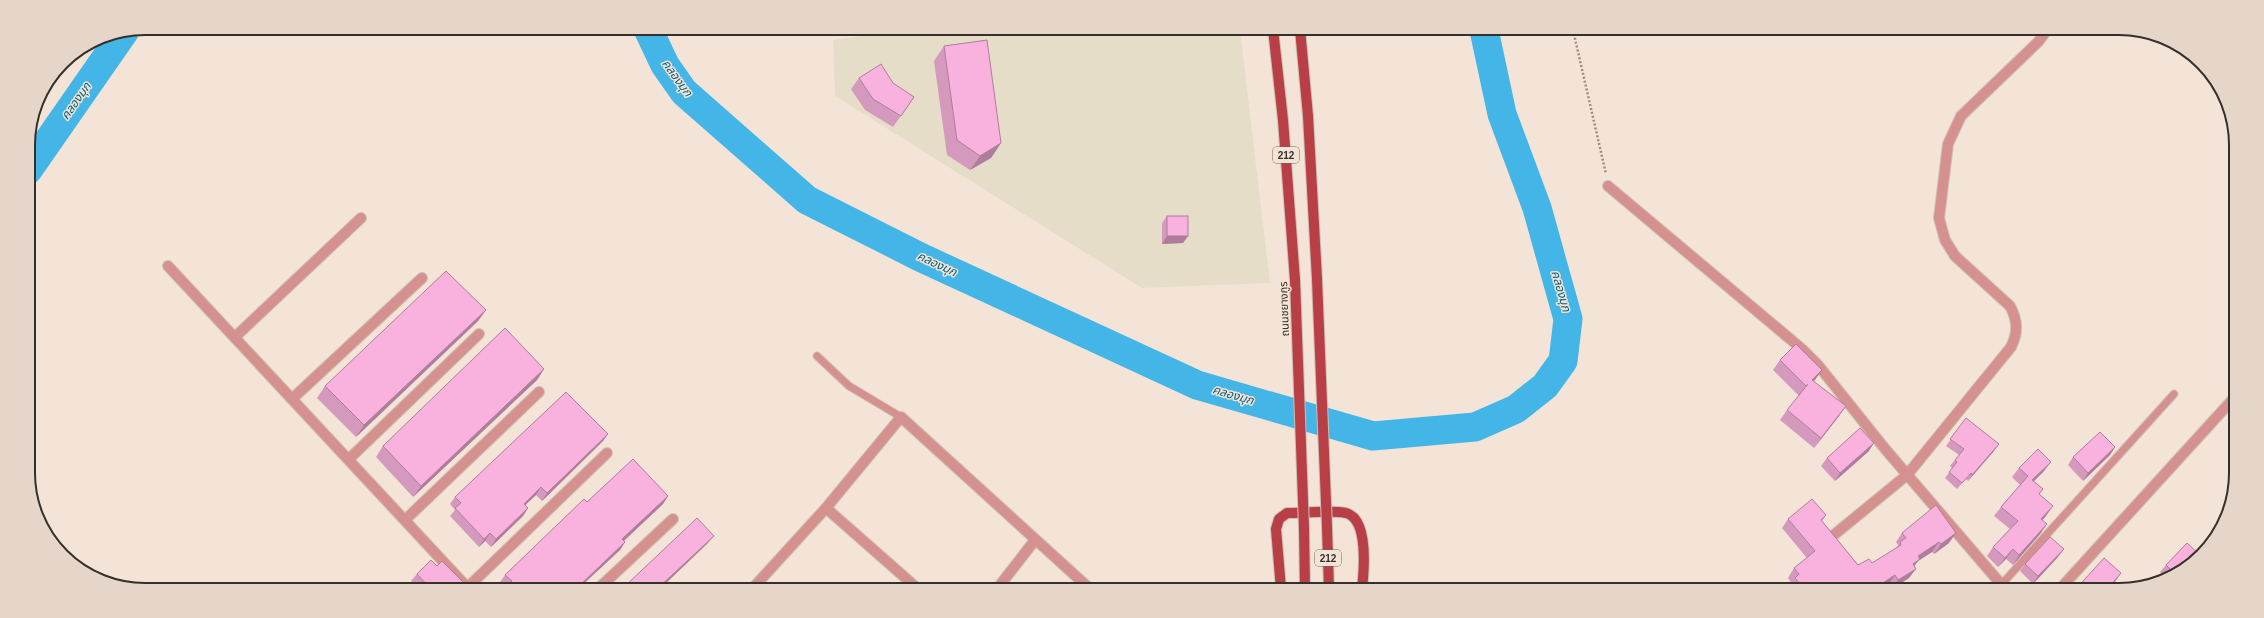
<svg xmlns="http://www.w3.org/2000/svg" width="2264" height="618" viewBox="0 0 2264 618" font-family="Helvetica,'Noto Sans Thai',sans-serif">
	<rect width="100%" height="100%" fill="#f4e4d7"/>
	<!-- commercial -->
	<polygon fill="#e6ddc8" points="910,29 1240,29 1270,283 1142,288 835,96 833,40"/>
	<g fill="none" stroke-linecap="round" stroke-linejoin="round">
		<!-- river -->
		<g stroke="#43b5e7" stroke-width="29">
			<polyline points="648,29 665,65 684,92 807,200 920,257 1197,385 1373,436 1475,427 1516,409 1545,386 1563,361 1568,319 1537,208 1502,114 1484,30"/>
			<polyline points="28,170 124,32"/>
		</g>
		<defs>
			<g id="service">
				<polyline points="817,356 849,386 901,417"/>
				<polyline points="2001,585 2174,394"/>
			</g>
			<g id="minor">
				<polyline points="1608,186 1802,349 1818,365 1886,450 2006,590"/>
				<polyline points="168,266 465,585"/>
				<polyline points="235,337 361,218"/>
				<polyline points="292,399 422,278"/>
				<polyline points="349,459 479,334"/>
				<polyline points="826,508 918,589"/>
				<polyline points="405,520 539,392"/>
				<path d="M1835,534l72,-59 104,-128c7,-14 7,-26 -1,-41l-55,-50 -10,-16 -6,-22 9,-74 13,-28 77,-74 9,-12"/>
				<polyline points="468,587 607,453"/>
				<polyline points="599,588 673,519"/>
				<polyline points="753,588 826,508 901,417 1090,589"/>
				<polyline points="997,589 1035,540"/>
				<polyline points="2059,590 2234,398"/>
			</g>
			<g id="primary">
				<polyline points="1273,29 1283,120 1295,280"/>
				<polyline points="1300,29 1308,116 1317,279"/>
				<polyline points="1327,527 1329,589"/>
				<polyline points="1304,528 1305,589"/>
				<path d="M1281,589l-5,-60 3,-10 8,-6c15,0 45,-3 59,0 23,6 18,58 16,76"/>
			</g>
		</defs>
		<!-- service casing -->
		<use href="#service" stroke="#cec0b5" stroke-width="9"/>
		<!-- minor casing -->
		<use href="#minor" stroke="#cec0b5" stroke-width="12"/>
		<!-- primary casing -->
		<use href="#primary" stroke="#cec0b5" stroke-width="12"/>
		<!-- path -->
		<polyline stroke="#998e85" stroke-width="2.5" stroke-dasharray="2 2" stroke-linecap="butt" points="1573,30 1606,174"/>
		<!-- service -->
		<use href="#service" stroke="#d5918f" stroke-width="7"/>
		<!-- minor -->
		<use href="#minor" stroke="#d5918f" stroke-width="10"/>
		<!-- primary -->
		<use href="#primary" stroke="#b83f45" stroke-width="10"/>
		<defs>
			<g id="primary-bridge">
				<polyline points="1317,279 1327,527"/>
				<polyline points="1295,280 1304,528"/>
			</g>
		</defs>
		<!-- primary-bridge casing -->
		<use href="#primary-bridge" stroke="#cec0b5" stroke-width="12" stroke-linecap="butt"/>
		<!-- primary-bridge -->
		<use href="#primary-bridge" stroke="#b83f45" stroke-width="10"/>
	</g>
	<!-- wall -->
	<g fill="#d699be">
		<polygon points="944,46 1001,143 991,158 970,170 947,155 934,61"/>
		<polygon points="859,78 893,83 914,97 893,127 865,110 851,89"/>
		<polygon points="1167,216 1188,236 1183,243 1162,244 1162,223"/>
		<polygon points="486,310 478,321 356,437 317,398 325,386"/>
		<polygon points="1780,360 1815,380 1814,381 1839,416 1814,448 1780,420 1787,410 1799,396 1773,370"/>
		<polygon points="544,369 537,380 413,497 376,457 383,446"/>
		<polygon points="1966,418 1994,451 1968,481 1966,479 1957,489 1945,478 1952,468 1950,466 1959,455 1946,446"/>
		<polygon points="608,434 603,441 542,501 536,495 525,505 528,508 523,516 491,547 485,541 479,547 450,516 455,510 450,504 455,497"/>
		<polygon points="2115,447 2110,455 2083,481 2068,465 2073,457"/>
		<polygon points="1869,451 1835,481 1821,466 1827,458"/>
		<polygon points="2019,468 2044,471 2034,481 2043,489 2039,494 2046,516 2042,520 2041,533 2013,565 2006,559 1998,567 1987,556 1993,547 2010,529 1994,516 2001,507 2020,485 2012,477"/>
		<polygon points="668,496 663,504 624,541 625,542 620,550 579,588 505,588 500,582 505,575 587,502"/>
		<polygon points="1826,515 1822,521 1858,565 1872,563 1896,549 1898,545 1896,542 1902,533 1949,543 1934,554 1932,552 1918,561 1914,566 1909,578 1892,589 1889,584 1880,590 1789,589 1788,588 1791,583 1788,578 1794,568 1807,558 1782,528 1788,519"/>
		<polygon points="2058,557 2033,584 2020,571 2025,564"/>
		<polygon points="2196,561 2167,579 2160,572 2166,565"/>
		<polygon points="437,566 469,588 417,588 411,581 417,574"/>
	</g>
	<!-- shaded-wall -->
	<g fill="#ae7d9b">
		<polygon points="1001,143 991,158 970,170 980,156"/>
		<polygon points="1167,236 1188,236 1183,243 1162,244"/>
		<polygon points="486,310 478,321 356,437 364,425"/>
		<polygon points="544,369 537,380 413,497 421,486"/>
		<polygon points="1822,370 1815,380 1805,390 1812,380"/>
		<polygon points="1846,406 1839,416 1814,448 1821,438"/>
		<polygon points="608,434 603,441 542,501 547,493"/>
		<polygon points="1874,443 1869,451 1835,481 1840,473"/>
		<polygon points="1999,444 1994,451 1968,481 1972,475"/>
		<polygon points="2115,447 2110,455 2083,481 2088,473"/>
		<polygon points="2051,462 2044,471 2026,489 2032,480"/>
		<polygon points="541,487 536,495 519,511 524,504"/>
		<polygon points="668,496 663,504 617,547 622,539"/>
		<polygon points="2053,506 2046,516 2035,528 2041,519"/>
		<polygon points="528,508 523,516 491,547 496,539"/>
		<polygon points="2047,524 2041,533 2013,565 2019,555"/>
		<polygon points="490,533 485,541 479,547 484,539"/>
		<polygon points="1956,533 1949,543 1934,554 1941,544"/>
		<polygon points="714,536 708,543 661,588 658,588"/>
		<polygon points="625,542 620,550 579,588 577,588"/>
		<polygon points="1939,542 1932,552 1918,561 1913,568 1906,573 1918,556"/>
		<polygon points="2013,549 2006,559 1998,567 2005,558"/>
		<polygon points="2064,549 2058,557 2033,584 2038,576"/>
		<polygon points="1916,569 1909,578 1892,589 1898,580"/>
		<polygon points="2121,573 2115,582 2108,590 2110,586"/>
		<polygon points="1895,575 1889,584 1880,590 1872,590"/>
	</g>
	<!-- building -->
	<g fill="#f9b2dd" stroke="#ae7d9b">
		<polygon points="987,40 1001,143 980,156 957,140 944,46"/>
		<polygon points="881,64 893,83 914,97 901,116 873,99 859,78"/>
		<rect x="1167" y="216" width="21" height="20"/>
		<polygon points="446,271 486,310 364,425 325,386"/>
		<polygon points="505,328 544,369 421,486 383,446"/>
		<polygon points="1796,344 1822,370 1812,380 1846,406 1821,438 1787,410 1808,384 1806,386 1780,360"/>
		<polygon points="566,392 608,434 547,493 541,487 524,504 528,508 496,539 490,533 484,539 455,508 461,503 455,497"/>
		<polygon points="1966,418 1999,444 1972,475 1971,473 1962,483 1949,472 1957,462 1955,460 1964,449 1950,439"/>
		<polygon points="1860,428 1874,443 1840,473 1827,458"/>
		<polygon points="2100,432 2115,447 2088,473 2073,457"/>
		<polygon points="2038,449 2051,462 2032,480 2043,489 2039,494 2053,506 2041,519 2047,524 2019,555 2013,549 2005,558 1993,547 2018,521 2001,507 2028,476 2019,468"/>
		<polygon points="633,459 668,496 622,539 625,542 577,588 507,588 506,586 512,581 505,575 584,499 587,502"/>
		<polygon points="1812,499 1826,515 1821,520 1858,565 1869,559 1872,563 1901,545 1900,542 1906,538 1902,533 1936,505 1956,533 1941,544 1939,542 1918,556 1920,559 1913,564 1916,569 1898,580 1895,575 1872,590 1824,589 1823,588 1822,589 1812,589 1810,587 1808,589 1804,589 1795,578 1799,574 1794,568 1815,551 1788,519"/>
		<polygon points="697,518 714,536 658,588 623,588"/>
		<polygon points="2050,537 2064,549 2038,576 2025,564"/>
		<polygon points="2187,543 2201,556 2195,562 2175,574 2166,565"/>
		<polygon points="2104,558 2121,573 2110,586 2113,590 2075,590"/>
		<polygon points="431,560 437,566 442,561 469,588 430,588 417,574"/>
		<polygon points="1022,584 1027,589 1018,589"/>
		<polygon points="708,585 712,588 705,588"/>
	</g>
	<g text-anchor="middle" stroke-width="3" stroke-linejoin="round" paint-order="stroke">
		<!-- shield labels -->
		<g fill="#f4e4d7" stroke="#6f665f" stroke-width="1">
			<rect x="1273" y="147" width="26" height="16" rx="3"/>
			<rect x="1315" y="550" width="26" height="16" rx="3"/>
		</g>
		<g font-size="10" font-weight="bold" fill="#36302b">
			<text x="1286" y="159">212</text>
			<text x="1328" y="562">212</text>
		</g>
		<!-- street labels -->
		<g font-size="11" fill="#36302b" stroke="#f4e4d7">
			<text transform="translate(1284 309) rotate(-92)" y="4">ถนนชยางกูร</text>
		</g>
		<!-- water labels -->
		<g font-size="12" font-style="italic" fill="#005e80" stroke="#f4e4d7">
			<text transform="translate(677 78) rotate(54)" y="4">คลองมุก</text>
			<text transform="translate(76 101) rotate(-55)" y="4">คลองมุก</text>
			<text transform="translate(937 264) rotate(25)" y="4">คลองมุก</text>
			<text transform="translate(1561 291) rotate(74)" y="4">คลองมุก</text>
			<text transform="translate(1233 395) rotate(16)" y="4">คลองมุก</text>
		</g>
	</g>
	<!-- crop -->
	<path d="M0 0H2264V618H0ZM145 35H2119A110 110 0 0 1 2229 145V473A110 110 0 0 1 2119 583H145A110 110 0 0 1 35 473V145A110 110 0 0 1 145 35Z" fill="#e5d6c9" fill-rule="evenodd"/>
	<path fill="none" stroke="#36302b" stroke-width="2" d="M145 35H2119A110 110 0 0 1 2229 145V473A110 110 0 0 1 2119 583H145A110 110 0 0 1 35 473V145A110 110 0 0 1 145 35Z"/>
</svg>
